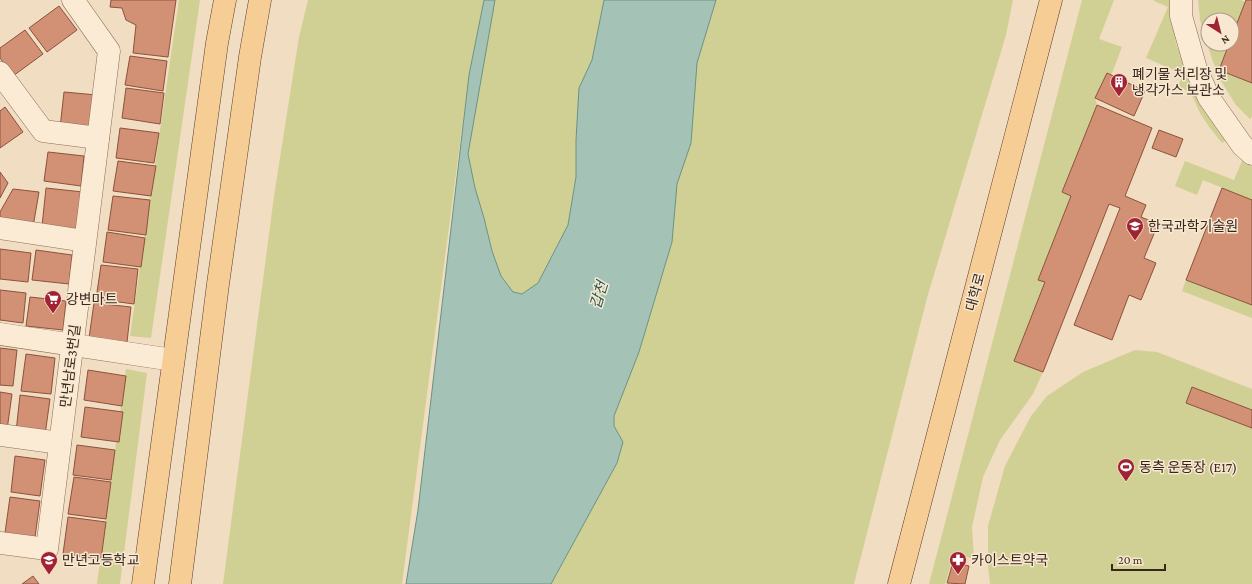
<svg xmlns="http://www.w3.org/2000/svg" width="1252" height="584" viewBox="0 0 1252 584" font-family="'Crimson Pro','Noto Sans KR',serif">
	<rect width="100%" height="100%" fill="#f1ddc1"/>
	<!-- green -->
	<g fill="#d0d094">
		<polygon points="179,0 200,0 151,338 130,336"/>
		<polygon points="308,0 484,0 469,75 402,584 223,584 274,196 299,37"/>
		<polygon points="495,0 604,0 592,60 579,88 576,140 576,177 568,225 538,283 522,294 513,292 501,276 492,251 484,218 475,188 468,154"/>
		<polygon points="716,0 1013,0 1006,35 927,298 854,584 551,584 617,463 623,442 614,426 614,416 639,352 672,242 677,184 691,143 697,63"/>
		<polygon points="1082,0 1114,0 1099,39 1122,47 1111,76 1107,74 1095,98 1097,105 1062,192 1071,196 1038,280 1045,282 1014,360 1043,372 1033,394 1000,440 983,477 972,527 974,559 954,554 945,584 929,584"/>
		<polygon points="1154,0 1170,0 1176,44 1195,92 1215,126 1225,136 1225,141 1222,143 1210,128 1200,113 1191,93 1178,86 1183,74 1146,58 1168,7 1154,1"/>
		<polygon points="1198,0 1241,0 1245,2 1232,36 1232,20 1208,20 1208,44 1229,44 1219,70 1252,83 1252,116 1250,119 1236,105 1221,81 1212,59 1200,20"/>
		<polygon points="1185,161 1234,180 1242,161 1244,161 1252,167 1252,200 1203,180 1197,195 1175,186"/>
		<polygon points="1186,280 1252,305 1252,318 1182,291"/>
		<polygon points="1135,350 1157,352 1252,389 1252,584 990,584 988,566 988,526 1005,466 1031,416 1047,396 1083,372"/>
		<polygon points="126,369 147,373 120,584 97,584"/>
	</g>
	<!-- water -->
	<polygon fill="#a4c3b6" stroke="#6a9283" points="484,0 495,0 468,154 475,188 484,218 492,251 501,276 513,292 522,294 538,283 568,225 576,177 576,140 579,88 592,60 604,0 716,0 697,63 691,143 677,184 672,242 639,352 614,416 614,426 623,442 617,463 551,584 406,584 418,510 469,75"/>
	<!-- building -->
	<g fill="#d29074" stroke="#8c523b">
		<polygon points="111,0 176,0 168,57 133,53 136,25 126,20 122,8 110,7"/>
		<polygon points="1246,0 1252,0 1252,83 1219,70 1229,44 1232,44 1232,36"/>
		<polygon points="59,6 77,30 47,52 29,28"/>
		<polygon points="25,30 43,54 13,76 0,58 0,48"/>
		<polygon points="130,56 167,61 163,91 125,85"/>
		<polygon points="1107,73 1145,91 1134,116 1095,98"/>
		<polygon points="126,88 164,93 160,124 122,118"/>
		<polygon points="64,92 97,95 94,124 87,130 60,128"/>
		<polygon points="1097,105 1152,128 1125,196 1146,205 1141,217 1158,224 1144,258 1156,263 1141,300 1129,295 1112,340 1074,325 1120,208 1109,204 1043,372 1014,361 1045,282 1038,280 1071,196 1062,192"/>
		<polygon points="5,107 23,132 0,148 0,111"/>
		<polygon points="120,128 159,133 154,163 116,158"/>
		<polygon points="1159,130 1183,139 1176,157 1152,148"/>
		<polygon points="48,152 84,156 81,186 44,181"/>
		<polygon points="118,161 156,166 151,196 113,191"/>
		<polygon points="0,172 8,183 0,198"/>
		<polygon points="46,188 83,192 79,229 42,226"/>
		<polygon points="1222,188 1252,200 1252,305 1186,280"/>
		<polygon points="13,189 39,192 33,227 0,222 0,212"/>
		<polygon points="113,196 150,200 146,235 108,230"/>
		<polygon points="107,232 145,238 141,267 103,262"/>
		<polygon points="0,249 31,253 28,282 0,279"/>
		<polygon points="36,250 72,255 69,284 32,280"/>
		<polygon points="101,265 138,269 134,304 96,299"/>
		<polygon points="0,290 26,293 23,323 0,320"/>
		<polygon points="30,297 66,301 63,330 26,326"/>
		<polygon points="94,303 131,307 127,342 89,338"/>
		<polygon points="0,348 17,350 13,386 0,385"/>
		<polygon points="26,354 55,358 51,394 21,391"/>
		<polygon points="88,370 126,376 122,406 84,400"/>
		<polygon points="1192,387 1252,410 1252,428 1186,403"/>
		<polygon points="0,392 12,394 7,430 0,429"/>
		<polygon points="20,395 50,399 45,435 16,432"/>
		<polygon points="85,407 123,412 119,442 81,437"/>
		<polygon points="77,445 115,450 111,480 73,475"/>
		<polygon points="15,456 45,460 40,496 11,492"/>
		<polygon points="74,477 111,482 106,519 68,514"/>
		<polygon points="10,497 40,501 35,537 5,533"/>
		<polygon points="68,517 106,522 101,559 63,554"/>
		<polygon points="953,562 969,566 965,584 947,583"/>
		<polygon points="33,576 39,584 22,584"/>
	</g>
	<g fill="none" stroke-linecap="round" stroke-linejoin="round">
		<defs>
			<g id="minor">
				<polyline points="1181,0 1181,16 1196,69 1209,98 1242,145 1252,154"/>
				<polyline points="0,73 43,131 98,138"/>
				<polyline points="0,228 85,241"/>
				<polyline points="0,334 173,360"/>
				<polyline points="0,435 60,443"/>
				<polyline points="0,543 47,549 109,51 73,0"/>
			</g>
			<g id="major">
				<polyline points="143,584 217,43 225,0"/>
				<polyline points="180,584 218,284 250,57 260,0"/>
				<polyline points="899,584 1051,0"/>
			</g>
		</defs>
		<!-- minor casing -->
		<use href="#minor" stroke="#8c6d57" stroke-width="23"/>
		<!-- major casing -->
		<use href="#major" stroke="#593b2c" stroke-width="23"/>
		<!-- minor -->
		<use href="#minor" stroke="#fbebd5" stroke-width="22"/>
		<!-- major -->
		<use href="#major" stroke="#f7cd96" stroke-width="22"/>
	</g>
	<!-- icons -->
	<defs>
		<symbol id="building-pin" viewBox="-11 -11 22 30"><path d="M0 17L-7.5 6A9.5 9.5 0 1 1 7.5 6Z" fill="#9f2332" stroke="#f8e8d1"/><path d="M-4-6H4V6H1V3H-1V6H-4ZM-2.5-4.3h1.7v1.8h-1.7ZM.8-4.3h1.7v1.8H.8ZM-2.5-1h1.7V.8h-1.7ZM.8-1h1.7V.8H.8Z" fill="#fff"/></symbol>
		<symbol id="university-pin" viewBox="-11 -11 22 30"><path d="M0 17L-7.5 6A9.5 9.5 0 1 1 7.5 6Z" fill="#9f2332" stroke="#f8e8d1"/><path d="M0-5L7-2L0 1L-7-2ZM-4 1L0 2.5L4 1V4Q0 6-4 4Z" fill="#fff"/></symbol>
		<symbol id="supermarket-pin" viewBox="-11 -11 22 30"><path d="M0 17L-7.5 6A9.5 9.5 0 1 1 7.5 6Z" fill="#9f2332" stroke="#f8e8d1"/><path d="M-6-5.5h2.5l.6 2H6L4.5 2H-2.5L-4.4-4H-6ZM-1.5 3.2a1.3 1.3 0 1 0 .1 0ZM3 3.2a1.3 1.3 0 1 0 .1 0Z" fill="#fff"/></symbol>
		<symbol id="stadium-pin" viewBox="-11 -11 22 30"><path d="M0 17L-7.5 6A9.5 9.5 0 1 1 7.5 6Z" fill="#9f2332" stroke="#f8e8d1"/><path d="M0-5a6.5 5 0 1 0 0 10a6.5 5 0 1 0 0-10ZM-3.5-1.8h7v3.6h-7Z" fill="#fff"/></symbol>
		<symbol id="school-pin" viewBox="-11 -11 22 30"><path d="M0 17L-7.5 6A9.5 9.5 0 1 1 7.5 6Z" fill="#9f2332" stroke="#f8e8d1"/><path d="M0-5L7-2L0 1L-7-2ZM-4 1L0 2.5L4 1V4Q0 6-4 4Z" fill="#fff"/></symbol>
		<symbol id="pharmacy-pin" viewBox="-11 -11 22 30"><path d="M0 17L-7.5 6A9.5 9.5 0 1 1 7.5 6Z" fill="#9f2332" stroke="#f8e8d1"/><path d="M-2-6h4v4h4v4h-4v4h-4v-4h-4v-4h4Z" fill="#fff"/></symbol>
	</defs>
	<g fill-rule="evenodd">
		<use href="#building-pin" x="1109" y="72" width="20" height="27"/>
		<use href="#university-pin" x="1125" y="216" width="20" height="27"/>
		<use href="#supermarket-pin" x="43" y="289" width="20" height="27"/>
		<use href="#stadium-pin" x="1116" y="457" width="20" height="27"/>
		<use href="#school-pin" x="39" y="550" width="20" height="27"/>
		<use href="#pharmacy-pin" x="948" y="550" width="20" height="27"/>
	</g>
	<g text-anchor="middle" stroke-width="3" stroke-linejoin="round" paint-order="stroke">
		<!-- poi labels -->
		<g font-size="14" fill="#3a271c" stroke="#f8e8d1" text-anchor="start">
			<text x="1132" y="79">폐기물 처리장 및<tspan x="1132" dy="16">냉각가스 보관소</tspan></text>
			<text x="1148" y="231">한국과학기술원</text>
			<text x="66" y="304">강변마트</text>
			<text x="1139" y="472">동측 운동장 (E17)</text>
			<text x="62" y="565">만년고등학교</text>
			<text x="971" y="565">카이스트약국</text>
		</g>
		<!-- street labels -->
		<g font-size="14" fill="#3a271c" stroke="#f8e8d1">
			<text transform="translate(975 292) rotate(-75)" y="5">대학로</text>
			<text transform="translate(70 366) rotate(-83)" y="5">만년남로3번길</text>
		</g>
		<!-- water labels -->
		<g font-size="15" font-style="italic" fill="#2b5b52" stroke="#f8e8d1">
			<text transform="translate(599 295) rotate(-73)" y="5">갑천</text>
		</g>
	</g>
	<!-- north arrow -->
	<g transform="translate(1220 32) rotate(144)"><circle r="19" fill="#f8e8d1" stroke="#ac9b89"/>
	<path d="M0-3L7 15L0 10L-7 15Z" fill="#9f2332"/>
	<text y="-6" font-size="11" font-weight="bold" text-anchor="middle" fill="#3a271c">N</text>
	</g>
	<!-- scale -->
	<path d="M1112 564v6h53v-6" fill="none" stroke="#3a271c" stroke-width="2"/>
	<text x="1118" y="564" font-size="12" fill="#3a271c" stroke="#f8e8d1" stroke-width="3" paint-order="stroke">20 m</text>
</svg>
